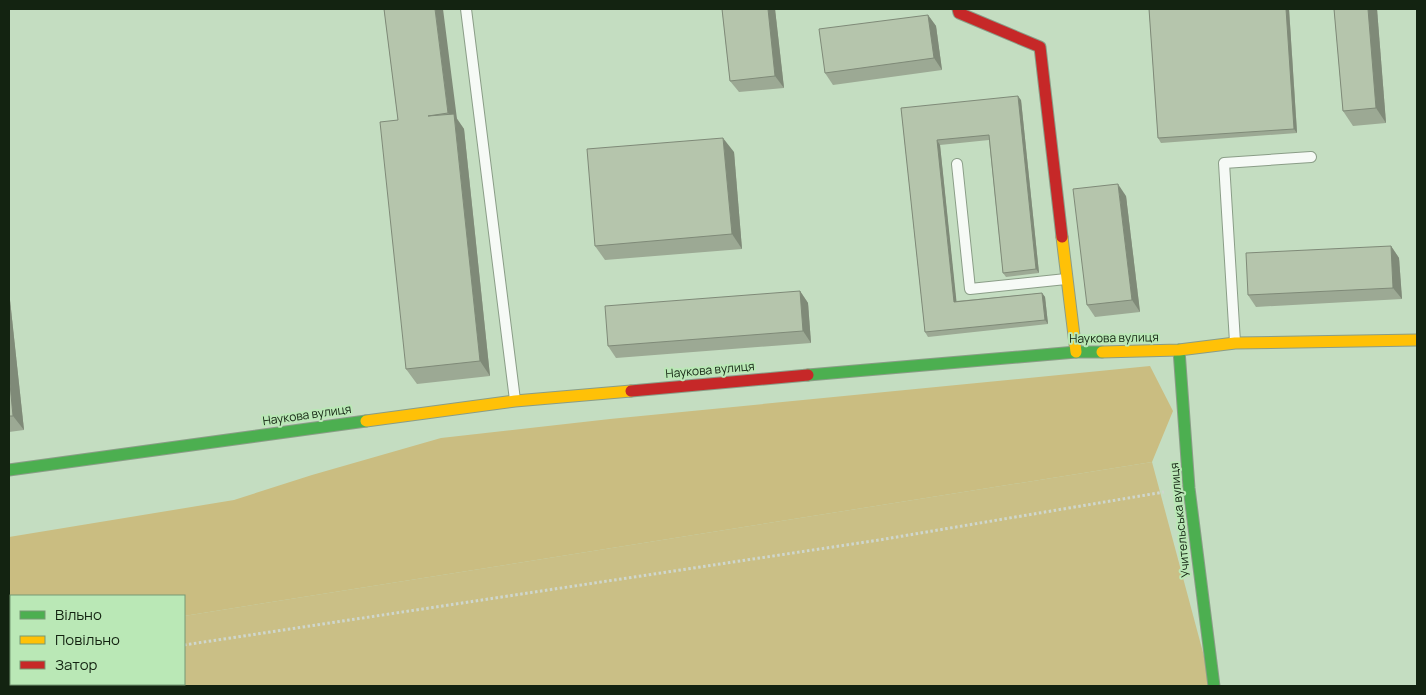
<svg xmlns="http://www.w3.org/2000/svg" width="1426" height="695" viewBox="0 0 1426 695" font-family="Manrope,sans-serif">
	<rect width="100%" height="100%" fill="#c4ddc1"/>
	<!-- green -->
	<polygon fill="#cabf86" points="1152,462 1212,686 9,686 9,644 11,644 11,684 184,684 184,616"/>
	<!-- forest -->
	<polygon fill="#cabd81" points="1150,366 1173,411 1152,462 184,616 184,596 11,596 11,644 9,644 9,537 234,500 312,475 441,438 610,419"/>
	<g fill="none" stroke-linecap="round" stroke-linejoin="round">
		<defs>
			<g id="lane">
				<polyline points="466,9 515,400"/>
				<polyline points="957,164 970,289 1066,279"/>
				<polyline points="1235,342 1224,163 1311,157"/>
			</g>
			<g id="fast">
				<polyline points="1179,350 1189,488 1214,686"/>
				<polyline points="808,375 1076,352 1102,352"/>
				<polyline points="9,470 366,421"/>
			</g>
			<g id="slow">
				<polyline points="1062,237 1076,352"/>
				<polyline points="1102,352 1179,350 1235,343 1417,340"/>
				<polyline points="366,421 515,401 631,391"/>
			</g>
			<g id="jam">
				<polyline points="958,9 959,13 1040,47 1062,237"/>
				<polyline points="631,391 808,375"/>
			</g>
		</defs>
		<!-- lane casing -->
		<use href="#lane" stroke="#8a9d87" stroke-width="12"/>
		<!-- fast casing -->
		<use href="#fast" stroke="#8a9d87" stroke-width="13"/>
		<!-- slow casing -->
		<use href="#slow" stroke="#8a9d87" stroke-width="13"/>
		<!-- jam casing -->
		<use href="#jam" stroke="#8a9d87" stroke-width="13"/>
		<!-- path -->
		<g stroke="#cfd7ce" stroke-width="3" stroke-dasharray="2.5 2.5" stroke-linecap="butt">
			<polyline points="184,645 879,540 1164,492"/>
			<polyline points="9,671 11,671"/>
		</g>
		<!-- lane -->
		<use href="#lane" stroke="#f6faf6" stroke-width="10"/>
		<!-- fast -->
		<use href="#fast" stroke="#4caf50" stroke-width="11"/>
		<!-- slow -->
		<use href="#slow" stroke="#ffc107" stroke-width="11"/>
		<!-- jam -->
		<use href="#jam" stroke="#c62828" stroke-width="11"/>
	</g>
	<!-- wall -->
	<g fill="#9ca994">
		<polygon points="384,9 464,129 490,376 417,384 406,369 398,120"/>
		<polygon points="722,9 775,9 784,88 739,92 730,81"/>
		<polygon points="1149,9 1289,9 1297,133 1161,143 1158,138"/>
		<polygon points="1334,9 1377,9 1386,123 1353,126 1343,111"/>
		<polygon points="928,15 936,26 942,70 833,85 825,73"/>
		<polygon points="1021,100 1039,273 1006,277 1003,273 989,140 940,145 956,301 1042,293 1045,297 1048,324 928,337 925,332 901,108"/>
		<polygon points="734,152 742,249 605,260 595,246"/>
		<polygon points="1126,196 1140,312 1095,317 1087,305"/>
		<polygon points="1391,246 1399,258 1402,299 1256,307 1248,295"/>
		<polygon points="9,291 24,430 9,432"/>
		<polygon points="800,291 808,303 811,343 616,358 608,346"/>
	</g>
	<!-- shaded-wall -->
	<g fill="#7f8a78">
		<polygon points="435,9 443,9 457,119 464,129 490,376 480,361 455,122 448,113"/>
		<polygon points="768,9 775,9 784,88 775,76"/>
		<polygon points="1286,9 1289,9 1297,133 1294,129"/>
		<polygon points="1368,9 1377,9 1386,123 1376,108"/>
		<polygon points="928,15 936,26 942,70 934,58"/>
		<polygon points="1018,96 1021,100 1039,273 1036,269"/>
		<polygon points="723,138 734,152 742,249 732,234"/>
		<polygon points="937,140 940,145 957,306 954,302"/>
		<polygon points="1118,184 1126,196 1140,312 1132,300"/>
		<polygon points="1391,246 1399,258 1402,299 1393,288"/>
		<polygon points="9,291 24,430 13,416 9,373"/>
		<polygon points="800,291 808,303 811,343 803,331"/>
		<polygon points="1042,293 1045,297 1048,324 1045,320"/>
	</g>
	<!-- building -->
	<g fill="#b5c5ac" stroke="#7f8a78">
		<polygon points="384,9 435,9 448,113 428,116 454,114 480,361 406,369 380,122 398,120"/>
		<polygon points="722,9 768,9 775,76 730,81"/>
		<polygon points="1149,9 1286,9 1294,129 1158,138"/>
		<polygon points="1334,9 1368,9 1376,108 1343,111"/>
		<polygon points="928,15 934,58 825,73 819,29"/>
		<polygon points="1018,96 1036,269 1003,273 989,135 937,140 954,302 1042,293 1045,320 925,332 901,108"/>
		<polygon points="723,138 732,234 595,246 587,149"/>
		<polygon points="1118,184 1132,300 1087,305 1073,189"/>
		<polygon points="1391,246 1393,288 1248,295 1246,253"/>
		<polygon points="800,291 803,331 608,346 605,306"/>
		<polygon points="9,373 13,416 9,416"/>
	</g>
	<g text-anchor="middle" stroke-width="4" stroke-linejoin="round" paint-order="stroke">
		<!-- street labels -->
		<g font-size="12" fill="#132311" stroke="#bae8b6">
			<text transform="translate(1114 338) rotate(-1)" y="4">Наукова вулиця</text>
			<text transform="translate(710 370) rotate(-5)" y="4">Наукова вулиця</text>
			<text transform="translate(307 415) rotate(-8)" y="4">Наукова вулиця</text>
			<text transform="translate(1180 520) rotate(-96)" y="4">Учительська вулиця</text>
		</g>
	</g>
	<!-- border -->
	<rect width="1426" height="695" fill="none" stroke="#132311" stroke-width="20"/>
	<!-- legend -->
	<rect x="10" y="595" width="175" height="90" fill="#bae8b6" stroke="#779974"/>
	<rect x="20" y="611" width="25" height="8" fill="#4caf50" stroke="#779974"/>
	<text x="55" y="620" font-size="15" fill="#132311">Вільно</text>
	<rect x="20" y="636" width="25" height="8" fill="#ffc107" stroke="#779974"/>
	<text x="55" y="645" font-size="15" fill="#132311">Повільно</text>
	<rect x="20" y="661" width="25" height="8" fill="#c62828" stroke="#779974"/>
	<text x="55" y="670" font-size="15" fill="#132311">Затор</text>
</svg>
